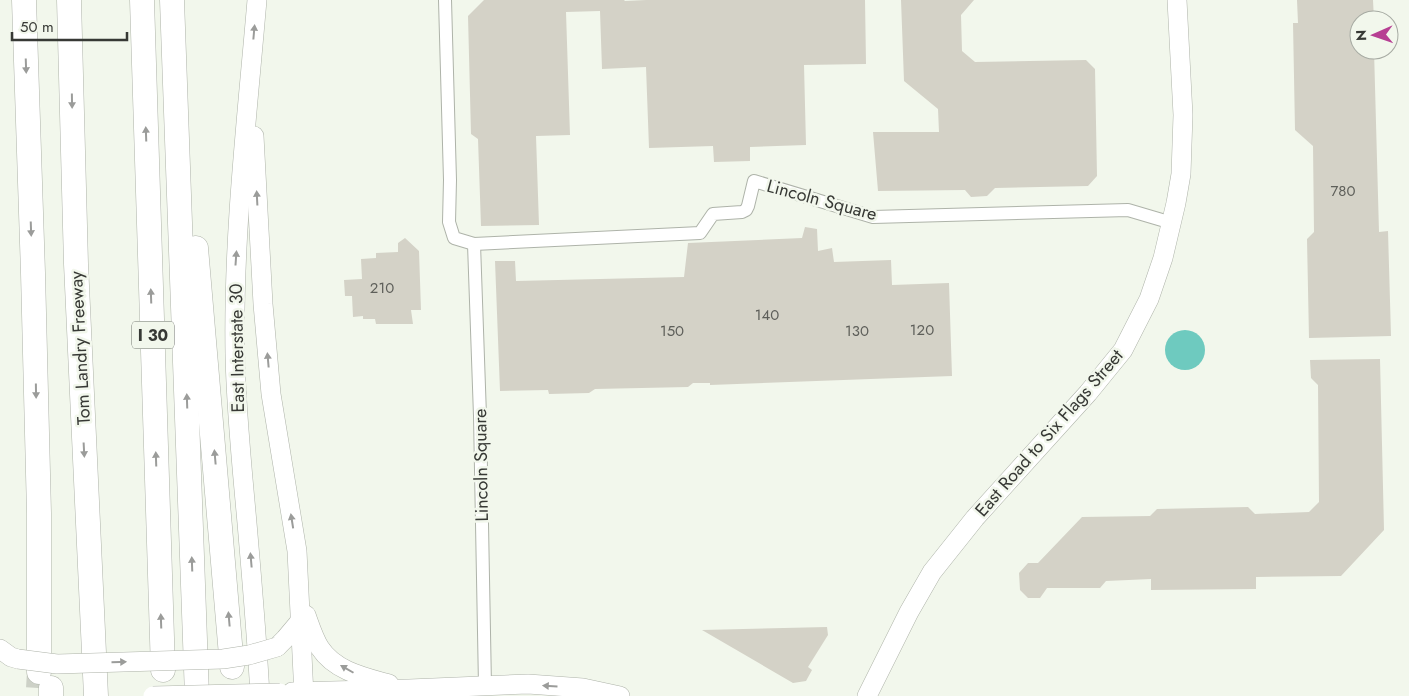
<svg xmlns="http://www.w3.org/2000/svg" width="1409" height="696" viewBox="0 0 1409 696" font-family="Jost,sans-serif">
	<rect width="100%" height="100%" fill="#f2f7ec"/>
	<!-- water -->
	<circle fill="#6ecabf" cx="1185" cy="350" r="20"/>
	<!-- building -->
	<g fill="#d4d2c7">
		<polygon points="484,0 624,0 625,1 646,0 865,0 866,64 804,65 806,145 750,147 750,161 714,162 713,146 649,148 646,67 602,69 600,11 566,12 570,135 536,136 539,225 481,226 478,139 471,134 468,16"/>
		<polygon points="901,0 974,0 961,15 962,51 975,62 1086,60 1095,69 1097,176 1088,186 995,188 987,196 971,197 965,190 878,191 873,132 939,132 938,109 904,81"/>
		<polygon points="1297,0 1373,0 1374,20 1359,20 1359,50 1374,50 1379,232 1388,231 1391,336 1309,338 1307,239 1314,232 1313,146 1295,130 1293,23 1298,23"/>
		<polygon points="805,227 817,229 818,251 832,248 834,262 891,260 892,285 949,283 952,376 710,385 710,383 693,383 688,387 595,389 589,393 549,394 548,390 500,391 495,261 515,261 516,281 684,277 688,243 802,238"/>
		<polygon points="405,238 419,251 421,310 411,310 413,324 376,324 375,319 363,319 363,316 353,317 352,296 345,296 344,280 362,279 361,259 376,258 376,253 398,252 398,243"/>
		<polygon points="1380,359 1384,530 1341,576 1256,577 1256,589 1151,590 1151,579 1106,581 1100,588 1047,588 1040,598 1028,598 1020,590 1019,573 1028,563 1038,563 1082,517 1150,516 1157,509 1248,507 1255,514 1309,512 1319,502 1318,385 1311,378 1310,360"/>
		<polygon points="827,627 828,635 808,667 812,670 806,681 793,683 702,630"/>
	</g>
	<g fill="none" stroke-linecap="round" stroke-linejoin="round">
		<!-- highway-tunnel -->
		<polyline stroke="#cdd1c7" stroke-width="24" stroke-dasharray="24 12" stroke-linecap="butt" points="38,688 39,672"/>
		<defs>
			<g id="street">
				<polyline points="445,0 450,180 449,222 454,238 474,244 700,233 713,214 742,212 746,210 748,206 754,181 873,217 1128,210 1172,223"/>
				<polyline points="474,244 480,416 485,686"/>
			</g>
			<g id="secondary">
				<path d="M257,0c-10,118 -24,235 -22,354 1,56 7,113 12,169 5,58 10,115 13,173"/>
				<polyline points="254,136 263,304 271,394 297,551 304,696"/>
				<path d="M306,615c4,11 8,24 14,33 15,23 44,29 69,36"/>
				<polyline points="277,647 285,639 301,620"/>
				<polyline points="0,649 11,657 18,659"/>
				<polyline points="292,692 409,689 528,684 583,688 620,696"/>
				<polyline points="867,696 909,612 932,572 975,518 1088,393 1123,350 1149,299 1163,258 1176,203 1181,174 1183,115 1177,0"/>
			</g>
			<g id="highway">
				<polyline points="24,0 33,273 39,513 39,672"/>
				<polyline points="69,0 76,264 96,696"/>
				<polyline points="142,0 163,670"/>
				<polyline points="172,0 197,696"/>
				<polyline points="196,248 232,667"/>
				<polyline points="51,688 51,696"/>
			</g>
		</defs>
		<!-- street casing -->
		<use href="#street" stroke="#aeb3a9" stroke-width="14"/>
		<!-- secondary casing -->
		<use href="#secondary" stroke="#aeb3a9" stroke-width="20"/>
		<!-- highway casing -->
		<use href="#highway" stroke="#aeb3a9" stroke-width="25"/>
		<!-- street -->
		<use href="#street" stroke="#fff" stroke-width="12"/>
		<!-- secondary -->
		<use href="#secondary" stroke="#fff" stroke-width="19"/>
		<!-- highway -->
		<use href="#highway" stroke="#fff" stroke-width="24"/>
		<defs>
			<g id="secondary-bridge">
				<polyline points="18,659 57,664 223,659 249,655 277,647"/>
				<polyline points="153,696 280,693"/>
			</g>
		</defs>
		<!-- secondary-bridge casing -->
		<use href="#secondary-bridge" stroke="#aeb3a9" stroke-width="20" stroke-linecap="butt"/>
		<!-- secondary-bridge -->
		<use href="#secondary-bridge" stroke="#fff" stroke-width="19"/>
	</g>
	<!-- one-way arrows -->
	<defs><path id="oneway-solid" d="M-6-.8H1V-3.2L6.5 0L1 3.2V.8H-6Z" transform="scale(1.25)"/></defs>
	<g fill="#9b9c9a">
		<use href="#oneway-solid" transform="translate(254 32) rotate(-85)"/>
		<use href="#oneway-solid" transform="translate(26 66) rotate(88)"/>
		<use href="#oneway-solid" transform="translate(72 101) rotate(89)"/>
		<use href="#oneway-solid" transform="translate(146 134) rotate(-92)"/>
		<use href="#oneway-solid" transform="translate(257 198) rotate(-93)"/>
		<use href="#oneway-solid" transform="translate(31 229) rotate(88)"/>
		<use href="#oneway-solid" transform="translate(236 258) rotate(-86)"/>
		<use href="#oneway-solid" transform="translate(151 296) rotate(-92)"/>
		<use href="#oneway-solid" transform="translate(268 360) rotate(-95)"/>
		<use href="#oneway-solid" transform="translate(36 391) rotate(89)"/>
		<use href="#oneway-solid" transform="translate(187 401) rotate(-92)"/>
		<use href="#oneway-solid" transform="translate(84 450) rotate(87)"/>
		<use href="#oneway-solid" transform="translate(215 457) rotate(-95)"/>
		<use href="#oneway-solid" transform="translate(156 459) rotate(-92)"/>
		<use href="#oneway-solid" transform="translate(292 521) rotate(-99)"/>
		<use href="#oneway-solid" transform="translate(251 560) rotate(-95)"/>
		<use href="#oneway-solid" transform="translate(192 564) rotate(-92)"/>
		<use href="#oneway-solid" transform="translate(229 619) rotate(-95)"/>
		<use href="#oneway-solid" transform="translate(161 621) rotate(-92)"/>
		<use href="#oneway-solid" transform="translate(119 662) rotate(-2)"/>
		<use href="#oneway-solid" transform="translate(347 669) rotate(-150)"/>
		<use href="#oneway-solid" transform="translate(550 686) rotate(-177)"/>
	</g>
	<g text-anchor="middle" stroke-width="5" stroke-linejoin="round" paint-order="stroke">
		<!-- number labels -->
		<g font-size="15" fill="#5e5f5a">
			<text x="1343" y="196">780</text>
			<text x="382" y="293">210</text>
			<text x="767" y="320">140</text>
			<text x="922" y="335">120</text>
			<text x="672" y="336">150</text>
			<text x="857" y="336">130</text>
		</g>
		<!-- shield labels -->
		<rect fill="#f2f7ec" stroke="#6f726c" stroke-width="1" x="132" y="321.5" width="42" height="27" rx="4"/>
		<g font-size="16" font-weight="bold" fill="#373935">
			<text x="153" y="341">I 30</text>
		</g>
		<!-- street labels -->
		<g font-size="18" fill="#373935" stroke="#f2f7ec">
			<text transform="translate(822 200) rotate(15)" y="6">Lincoln Square</text>
			<text transform="translate(80 348) rotate(-93)" y="6">Tom Landry Freeway</text>
			<text transform="translate(237 348) rotate(-91)" y="6">East Interstate 30</text>
			<text transform="translate(1049 433) rotate(-49)" y="6">East Road to Six Flags Street</text>
			<text transform="translate(481 465) rotate(-91)" y="6">Lincoln Square</text>
		</g>
	</g>
	<!-- north arrow -->
	<g transform="translate(1374 35) rotate(268)"><circle r="24" fill="#f2f7ec" stroke="#a7aba3"/>
	<path d="M0-4L9 19L0 12L-9 19Z" fill="#b73f93"/>
	<text y="-8" font-size="14" font-weight="bold" text-anchor="middle" fill="#373935">N</text>
	</g>
	<!-- scale -->
	<path d="M12 32v8h115v-8" fill="none" stroke="#373935" stroke-width="2.5"/>
	<text x="20" y="32" font-size="15" fill="#373935" stroke="#f2f7ec" stroke-width="4" paint-order="stroke">50 m</text>
</svg>
